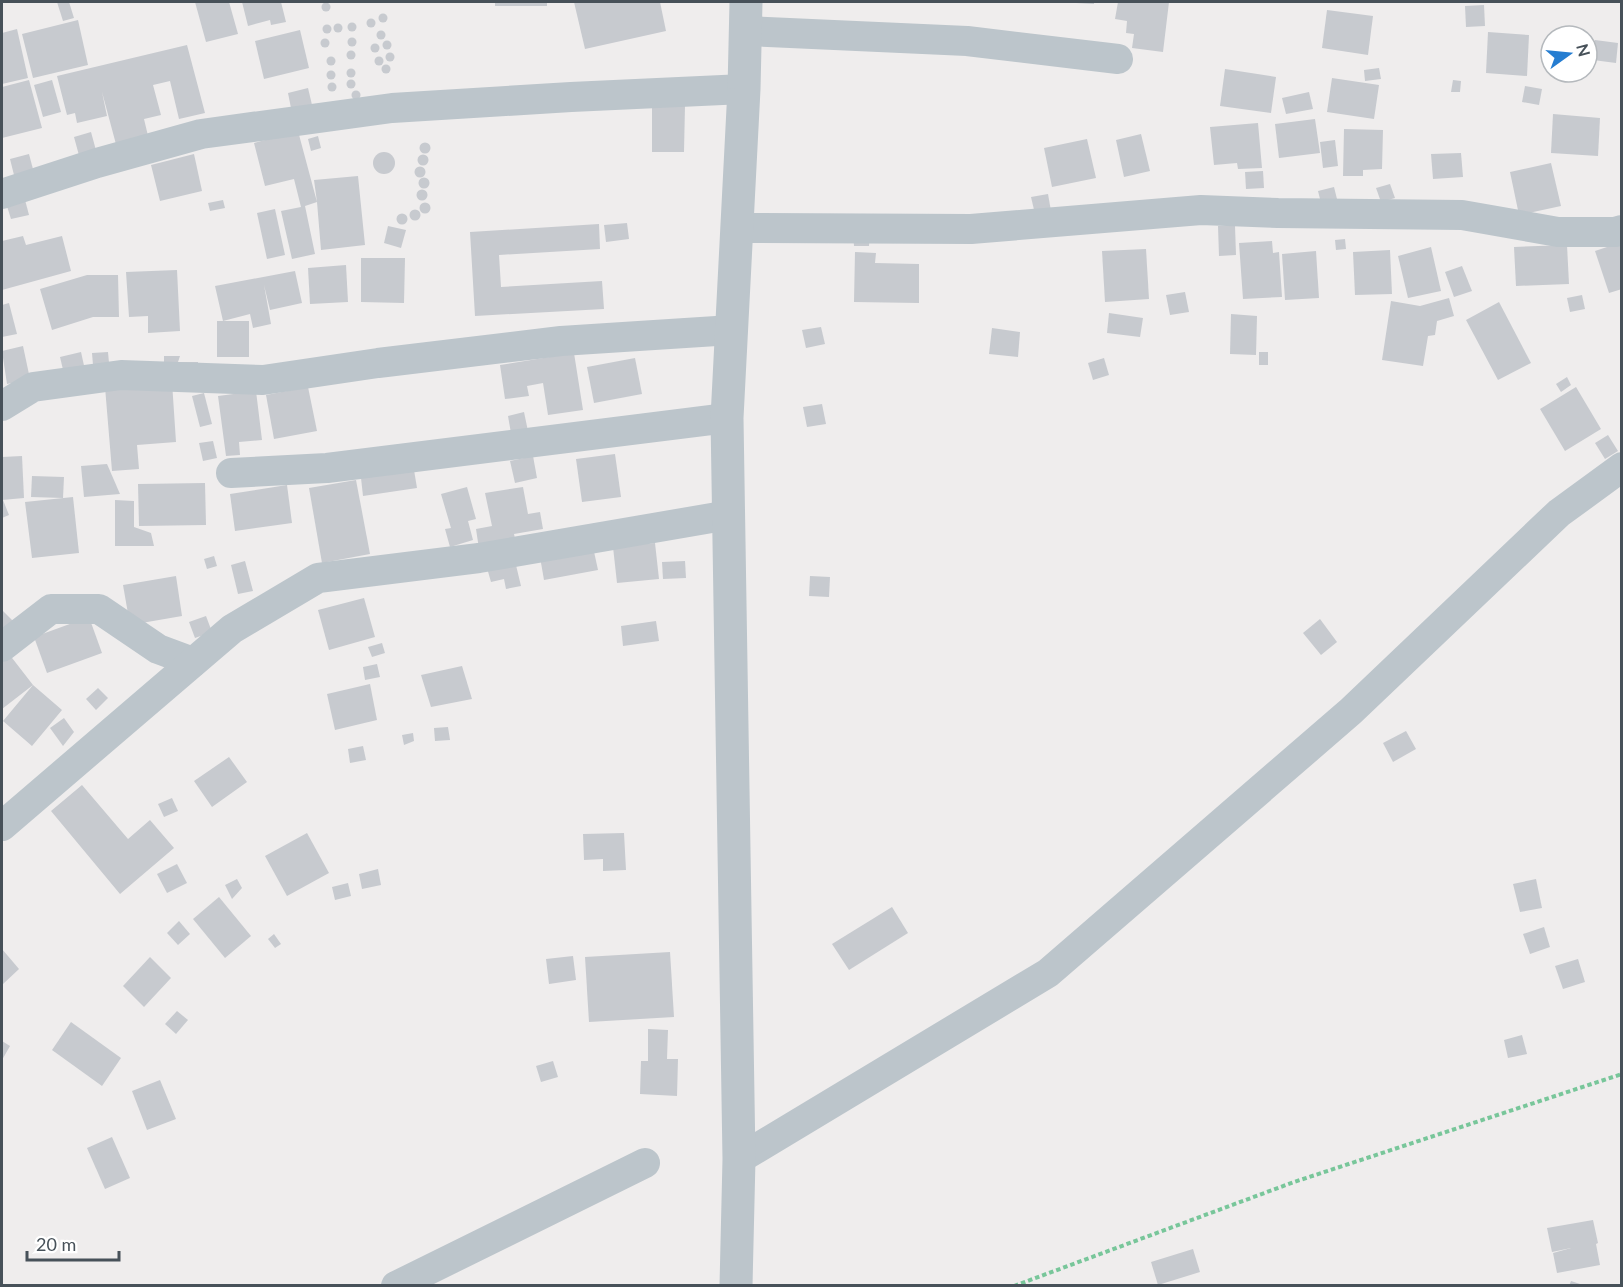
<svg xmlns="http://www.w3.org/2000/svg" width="1623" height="1287" viewBox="0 0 1623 1287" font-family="Lato,sans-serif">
	<rect width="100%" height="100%" fill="#efeded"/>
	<!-- building -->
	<g fill="#c7cacf">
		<polygon points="57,2 69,2 74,18 63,21"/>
		<polygon points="195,2 229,2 238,34 206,42"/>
		<polygon points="242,2 281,2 286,22 271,25 270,20 248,26"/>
		<rect x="495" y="2" width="52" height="4"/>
		<polygon points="574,2 660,2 666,31 585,49"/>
		<polygon points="1076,2 1094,2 1094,4 1076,3"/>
		<polygon points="1118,2 1169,2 1163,52 1132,48 1134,34 1126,33 1127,21 1115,19"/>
		<circle cx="326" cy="7" r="4.5"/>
		<polygon points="1484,5 1485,26 1466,27 1465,6"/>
		<polygon points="1327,10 1373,16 1368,55 1322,48"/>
		<circle cx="383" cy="18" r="4.5"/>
		<circle cx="371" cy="23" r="4.5"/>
		<polygon points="78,20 88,65 33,78 22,34"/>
		<circle cx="352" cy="27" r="4.5"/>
		<circle cx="338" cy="28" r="4.5"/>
		<circle cx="327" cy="29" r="4.5"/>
		<polygon points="17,29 28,78 2,84 2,33"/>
		<polygon points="300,30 309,68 264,79 255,41"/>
		<circle cx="381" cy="35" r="4.5"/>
		<polygon points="1488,32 1529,35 1527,76 1486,73"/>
		<circle cx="352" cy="42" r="4.5"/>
		<circle cx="325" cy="43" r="4.5"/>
		<polygon points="1595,40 1618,43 1616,63 1593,60"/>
		<circle cx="387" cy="45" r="4.5"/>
		<circle cx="375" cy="48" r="4.5"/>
		<polygon points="187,45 205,113 179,119 170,81 153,85 161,115 144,119 149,140 117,148 102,92 107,116 77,123 75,113 67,115 57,76"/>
		<circle cx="351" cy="55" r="4.5"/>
		<circle cx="390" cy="57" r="4.5"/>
		<circle cx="379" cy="61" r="4.5"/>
		<circle cx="331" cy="61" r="4.5"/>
		<circle cx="386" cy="69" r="4.5"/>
		<polygon points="1379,68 1381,79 1365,81 1364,70"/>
		<circle cx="351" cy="73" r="4.5"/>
		<polygon points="1225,69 1276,77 1271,113 1220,106"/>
		<circle cx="331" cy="75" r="4.5"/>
		<polygon points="1332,78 1379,85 1374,119 1327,112"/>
		<circle cx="351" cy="84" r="4.5"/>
		<polygon points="29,80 42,128 2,138 2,87"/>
		<polygon points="52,80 61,112 43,117 34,85"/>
		<polygon points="1453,80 1461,81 1460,92 1451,92"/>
		<circle cx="332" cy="87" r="4.5"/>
		<polygon points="1525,86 1542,89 1539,105 1522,102"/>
		<polygon points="308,88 313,109 292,113 288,93"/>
		<circle cx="356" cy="95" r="4.5"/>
		<polygon points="1309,92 1313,109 1286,114 1282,98"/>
		<polygon points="652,105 685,105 684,152 652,152"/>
		<polygon points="1553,114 1600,118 1598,156 1551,153"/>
		<polygon points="1315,119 1320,153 1279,158 1275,124"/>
		<polygon points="1258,123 1262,168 1238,169 1237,163 1214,165 1210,127"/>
		<polygon points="1344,129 1383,130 1382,169 1363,170 1363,176 1343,176"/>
		<polygon points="298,131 317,202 314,180 358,176 365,245 321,250 317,202 305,206 315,254 292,259 281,211 301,207 294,179 265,186 254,143"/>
		<polygon points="91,132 97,154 80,159 74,137"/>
		<polygon points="1141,134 1150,171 1124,177 1116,140"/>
		<polygon points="318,136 321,148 311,151 308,139"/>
		<polygon points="1087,139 1096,178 1052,187 1044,148"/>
		<polygon points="1335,140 1338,166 1323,168 1320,142"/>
		<circle cx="425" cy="148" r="5.5"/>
		<circle cx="384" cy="163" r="11"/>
		<polygon points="1461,153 1463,177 1433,179 1431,154"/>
		<polygon points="29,154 34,173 15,179 10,159"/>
		<polygon points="194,154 202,191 160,201 151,165"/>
		<circle cx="423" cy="160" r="5.5"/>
		<polygon points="1551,163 1561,206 1519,215 1510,172"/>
		<circle cx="420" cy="172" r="5.5"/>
		<polygon points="1263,171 1264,188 1246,189 1245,172"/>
		<circle cx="424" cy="183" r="5.5"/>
		<polygon points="1390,184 1395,198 1381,202 1376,188"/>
		<polygon points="1334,187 1338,203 1322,207 1318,191"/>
		<circle cx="422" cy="195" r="5.5"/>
		<polygon points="1048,194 1051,211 1035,214 1031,197"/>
		<polygon points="24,196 29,215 11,219 5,200"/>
		<polygon points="223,200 225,208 210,211 208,203"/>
		<circle cx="425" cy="208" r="5.5"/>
		<polygon points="275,209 285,255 267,259 257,213"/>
		<circle cx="415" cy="215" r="5.5"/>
		<circle cx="402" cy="219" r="5.5"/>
		<polygon points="627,223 629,239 606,242 604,225"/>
		<polygon points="599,224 600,249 499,255 501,287 602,281 604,309 475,316 470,232"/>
		<polygon points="388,226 406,230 401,248 384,243"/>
		<polygon points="1218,226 1235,226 1236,255 1219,256"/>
		<polygon points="853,230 870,230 869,246 854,246"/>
		<polygon points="23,236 26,245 62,236 71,271 2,290 2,241"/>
		<polygon points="1345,239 1346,249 1336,250 1335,240"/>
		<polygon points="1272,241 1273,253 1279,252 1282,297 1243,299 1239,243"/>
		<polygon points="1622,242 1622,289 1609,293 1595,251"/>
		<polygon points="1567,245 1569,284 1516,286 1514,247"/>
		<polygon points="1431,247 1441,291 1408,298 1398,256"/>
		<polygon points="1146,249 1149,299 1105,302 1102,251"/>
		<polygon points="1390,250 1392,294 1355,295 1353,252"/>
		<polygon points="1316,251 1319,298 1285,300 1282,254"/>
		<polygon points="855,252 876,253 875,263 919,264 919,303 854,302"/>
		<polygon points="361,258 405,258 404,303 361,302"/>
		<polygon points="346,265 348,302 310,304 308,268"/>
		<polygon points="1462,266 1472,291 1454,297 1445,272"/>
		<polygon points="177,270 180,331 148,333 148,316 129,317 126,272"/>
		<polygon points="295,271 302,303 270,310 264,285 271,324 253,328 250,314 223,321 215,286"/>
		<polygon points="87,275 118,275 119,317 93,317 52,330 40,289"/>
		<polygon points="1185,292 1189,312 1170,315 1166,295"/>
		<polygon points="1582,295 1585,309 1570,312 1567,298"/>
		<polygon points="1449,298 1454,316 1437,321 1435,335 1428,336 1423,366 1382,360 1391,301 1420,306"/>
		<polygon points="1499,302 1531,363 1498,380 1466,320"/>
		<polygon points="9,303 17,334 2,337 2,305"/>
		<polygon points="1109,313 1143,318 1140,337 1107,333"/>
		<polygon points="1231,314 1257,316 1256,355 1230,354"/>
		<rect x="217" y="321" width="32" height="36"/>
		<polygon points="821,327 825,344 806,348 802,330"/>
		<polygon points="992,328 1020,332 1018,357 989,354"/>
		<polygon points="23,346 30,379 7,384 2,351"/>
		<polygon points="81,352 85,370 64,374 60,357"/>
		<polygon points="108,352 109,363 93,365 92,353"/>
		<rect x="1259" y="352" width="9" height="13"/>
		<polygon points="574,353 583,410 548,415 543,383 527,386 529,396 505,399 500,365"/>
		<polygon points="164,356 180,356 178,362 198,362 198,371 164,369"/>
		<polygon points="635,358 642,394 594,403 587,367"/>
		<polygon points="1104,358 1109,375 1093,380 1088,363"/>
		<polygon points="1567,377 1571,385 1561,392 1556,384"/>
		<polygon points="172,382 176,442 137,445 139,469 112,471 105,387"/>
		<polygon points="308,387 317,431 274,439 266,395"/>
		<polygon points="1576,387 1601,429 1565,451 1540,409"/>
		<polygon points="256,391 262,440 239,442 240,455 226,456 218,396"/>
		<polygon points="204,393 212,424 200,427 192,396"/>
		<polygon points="822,404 826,424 807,427 803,407"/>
		<polygon points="524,412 529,436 512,439 508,416"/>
		<polygon points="1608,435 1618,451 1605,459 1595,443"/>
		<polygon points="213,441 217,458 203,461 199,443"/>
		<polygon points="615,454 621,497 582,502 576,459"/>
		<polygon points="22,456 24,498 2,500 2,457"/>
		<polygon points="533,456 537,478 515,483 510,461"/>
		<polygon points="107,464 120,494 84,497 81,466"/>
		<polygon points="414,470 417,488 363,496 361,478"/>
		<polygon points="32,476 64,477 63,498 31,497"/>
		<polygon points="356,480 370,554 322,563 309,488"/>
		<polygon points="205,483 206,525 139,526 138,484"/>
		<polygon points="287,485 292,523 235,531 230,494"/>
		<polygon points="467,487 476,519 468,521 473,540 450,547 445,529 451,528 441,494"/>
		<polygon points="523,487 528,514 540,512 543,529 514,534 516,543 479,549 476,529 492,526 485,493"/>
		<polygon points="73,497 79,553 32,558 25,502"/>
		<polygon points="3,500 9,515 2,518 2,501"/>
		<polygon points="115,500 134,501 134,527 151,533 154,546 115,546"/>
		<polygon points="655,543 659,579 617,583 613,547"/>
		<polygon points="593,547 598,570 544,580 540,557"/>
		<polygon points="214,556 217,566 207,569 204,559"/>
		<polygon points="245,561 253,591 238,594 231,565"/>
		<polygon points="515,561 521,586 506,589 504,579 491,582 487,568"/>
		<polygon points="685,561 686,578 663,579 662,562"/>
		<polygon points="176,576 182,616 130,625 123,585"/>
		<polygon points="810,576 830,577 829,597 809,596"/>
		<polygon points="364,598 375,637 329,650 318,610"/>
		<polygon points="3,611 16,624 2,639 2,613"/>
		<polygon points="206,616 212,632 195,638 189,622"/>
		<polygon points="89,617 102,653 47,673 34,637"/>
		<polygon points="1320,619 1337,642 1321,655 1303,633"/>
		<polygon points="656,621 659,641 623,646 621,626"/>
		<polygon points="382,643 385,653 372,657 368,647"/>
		<polygon points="9,654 33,685 62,710 32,746 3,721 33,685 2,709 2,659"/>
		<polygon points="377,664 380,677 365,680 363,667"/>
		<polygon points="462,666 472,699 431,707 421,675"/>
		<polygon points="370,684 377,720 335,730 327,694"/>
		<polygon points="98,688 108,698 96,710 86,699"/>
		<polygon points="64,718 74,732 63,746 50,728"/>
		<polygon points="448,727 450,740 435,741 434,728"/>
		<polygon points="1406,731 1416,749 1393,762 1383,743"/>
		<polygon points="413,733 414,741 404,745 402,735"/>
		<polygon points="363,746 366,760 350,763 348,749"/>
		<polygon points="229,757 247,782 212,807 194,781"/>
		<polygon points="82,785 128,839 150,820 174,848 120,894 51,811"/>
		<polygon points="172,798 178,811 164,817 158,804"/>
		<polygon points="307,833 329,873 287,896 265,856"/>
		<polygon points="624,833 626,870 603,871 603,859 584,860 583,834"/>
		<polygon points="177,864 187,883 167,893 157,874"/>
		<polygon points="378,869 381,885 362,889 359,874"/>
		<polygon points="237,879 242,888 232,899 225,885"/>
		<polygon points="1536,879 1542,908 1520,912 1513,884"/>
		<polygon points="348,883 351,896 335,900 332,887"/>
		<polygon points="219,897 251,936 225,958 193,919"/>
		<polygon points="892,907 908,933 849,970 832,944"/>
		<polygon points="179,921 190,934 178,945 167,933"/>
		<polygon points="1544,927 1550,947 1530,954 1523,934"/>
		<polygon points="274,934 281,944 275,948 268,939"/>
		<polygon points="2,949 19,969 2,985"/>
		<polygon points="670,952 674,1017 589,1022 585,957"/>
		<polygon points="573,956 576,980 549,984 546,959"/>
		<polygon points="150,957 171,978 144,1007 123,986"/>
		<polygon points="1578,959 1585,982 1563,989 1555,966"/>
		<polygon points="177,1011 188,1020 176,1034 165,1024"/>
		<polygon points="71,1022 121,1058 102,1086 52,1050"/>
		<polygon points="648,1029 668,1030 667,1059 678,1059 677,1096 640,1094 641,1061 648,1061"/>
		<polygon points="1522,1035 1527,1054 1508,1058 1504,1040"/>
		<polygon points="2,1041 10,1046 2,1060"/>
		<polygon points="553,1061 558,1077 541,1082 536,1066"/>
		<polygon points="160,1080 176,1119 147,1130 132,1091"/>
		<polygon points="112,1137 130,1178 105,1189 87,1148"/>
		<polygon points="1593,1220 1598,1243 1596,1244 1600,1265 1557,1273 1553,1253 1571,1248 1552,1252 1547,1228"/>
		<polygon points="1193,1249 1200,1272 1158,1285 1151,1262"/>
		<polygon points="1571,1281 1583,1285 1583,1286 1569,1286"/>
	</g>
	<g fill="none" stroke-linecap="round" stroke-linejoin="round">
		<!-- path -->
		<polyline stroke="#78c69a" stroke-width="4" stroke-dasharray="4.5 3" stroke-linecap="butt" points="1014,1286 1294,1182 1622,1074"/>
		<!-- minor -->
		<g stroke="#bcc5cb" stroke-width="30">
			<polyline points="745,31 967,41 1118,59"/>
			<polyline points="2,194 97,163 201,134 392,108 571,97 744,89"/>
			<polyline points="737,228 971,229 1201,210 1278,213 1462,215 1558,232 1615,232 1622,230"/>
			<polyline points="2,406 33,387 121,375 263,380 378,363 561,341 732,330"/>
			<polyline points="231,473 327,468 727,418"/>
			<polyline points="2,647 51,609 99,609 158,649 193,662"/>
			<polyline points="2,826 232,629 318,578 479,558 729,515"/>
			<polyline points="739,1159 1048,973 1351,711 1559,513 1622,467"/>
			<polyline points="396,1286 645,1163"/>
		</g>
		<!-- tertiary -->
		<polyline stroke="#bcc5cb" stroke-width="33" points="736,1286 739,1159 727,418 744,89 746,2"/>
	</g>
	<!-- border -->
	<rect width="1623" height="1287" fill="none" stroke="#475159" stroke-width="6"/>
	<!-- north arrow -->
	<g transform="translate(1569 54) rotate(75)"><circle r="28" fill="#ffffff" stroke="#b5b9bd" stroke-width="1.5"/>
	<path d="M0-4.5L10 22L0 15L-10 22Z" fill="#257dd1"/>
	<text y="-9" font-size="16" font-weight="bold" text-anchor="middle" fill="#475159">N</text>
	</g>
	<!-- scale -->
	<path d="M27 1251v9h92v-9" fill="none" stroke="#475159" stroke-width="3"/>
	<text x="36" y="1251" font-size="18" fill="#475159" stroke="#ffffff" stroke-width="4.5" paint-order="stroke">20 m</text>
</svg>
